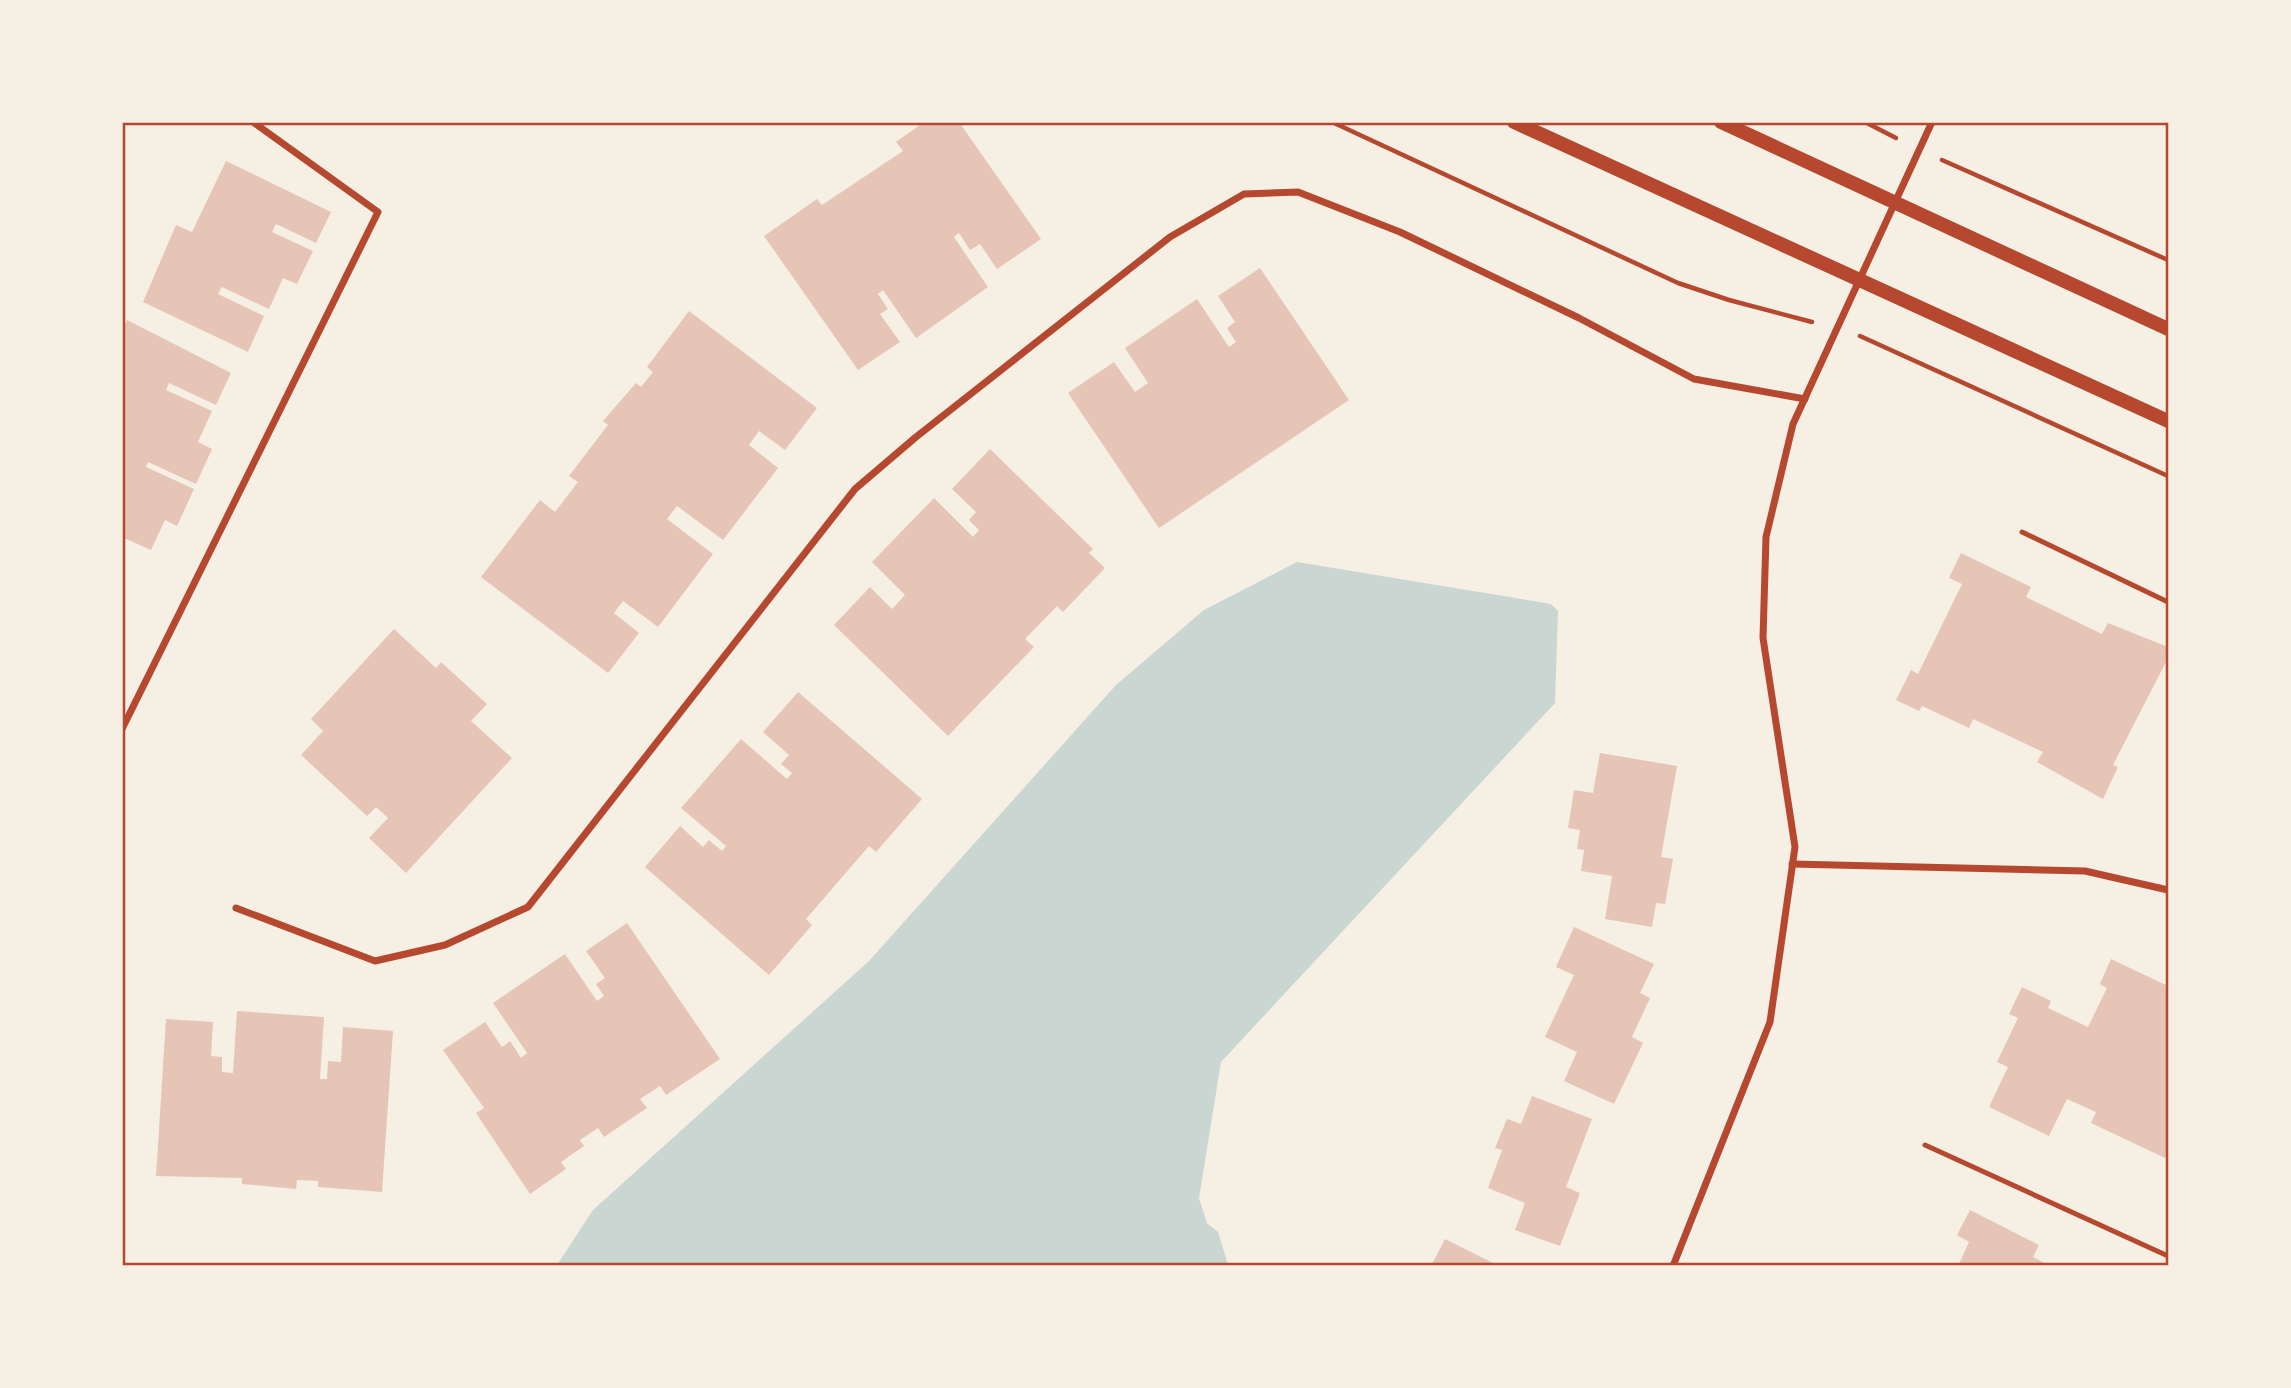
<svg xmlns="http://www.w3.org/2000/svg" width="2291" height="1388" viewBox="0 0 2291 1388" font-family="Mulish,sans-serif">
	<rect width="100%" height="100%" fill="#f6efe4"/>
	<!-- water -->
	<polygon fill="#c9d6d2" points="1297,562 1551,604 1558,611 1555,703 1221,1062 1199,1198 1207,1223 1218,1232 1228,1265 557,1265 593,1210 869,961 1116,685 1204,610"/>
	<!-- building -->
	<g fill="#e6c5b7">
		<polygon points="924,122 959,122 1041,239 997,269 980,244 970,250 959,233 954,237 988,287 916,338 883,290 878,294 888,309 880,314 900,342 858,370 764,236 817,199 822,205 903,151 896,142"/>
		<polygon points="226,161 331,212 316,243 276,224 272,232 313,251 297,284 283,278 269,309 222,287 218,294 264,316 248,352 143,302 176,225 192,232"/>
		<polygon points="1260,268 1349,400 1159,528 1068,393 1114,362 1135,392 1148,383 1125,348 1197,299 1229,347 1236,342 1227,328 1235,322 1218,296"/>
		<polygon points="689,311 817,408 785,450 759,431 749,445 778,468 723,540 677,506 667,519 713,554 658,627 623,601 614,613 639,633 608,673 481,577 540,500 555,512 578,482 569,476 608,425 603,421 636,383 641,387 653,372 647,367"/>
		<polygon points="127,320 231,373 216,405 169,383 166,390 212,411 198,442 212,449 196,484 148,462 146,467 194,489 177,526 165,520 151,550 122,537 122,330"/>
		<polygon points="990,449 1093,549 1089,553 1105,568 1063,612 1057,606 1025,639 1034,647 948,736 834,625 870,587 892,609 905,595 872,562 934,498 973,537 979,530 969,520 976,512 952,489"/>
		<polygon points="1961,553 2031,587 2026,597 2102,634 2108,623 2168,647 2168,658 2113,765 2118,767 2103,799 2037,762 2043,752 1973,719 1969,728 1922,706 1919,711 1896,700 1911,670 1918,674 1962,584 1949,578"/>
		<polygon points="394,629 436,668 441,662 487,704 471,721 512,758 406,873 369,838 388,818 376,807 367,816 301,755 323,731 311,719"/>
		<polygon points="798,692 922,799 876,852 869,846 806,919 812,925 769,975 645,867 680,826 703,847 709,840 722,851 726,846 681,808 741,739 787,779 792,773 781,764 789,755 763,732"/>
		<polygon points="1600,753 1677,766 1661,857 1673,859 1665,904 1656,903 1652,927 1605,919 1612,876 1581,871 1584,850 1577,849 1580,830 1568,828 1574,790 1593,793"/>
		<polygon points="627,923 720,1059 666,1095 660,1086 640,1099 647,1108 604,1137 598,1128 580,1140 584,1146 561,1162 566,1169 530,1194 476,1113 484,1108 443,1050 485,1022 502,1047 510,1041 521,1058 527,1053 493,1003 565,954 597,1001 604,996 596,984 605,978 586,951"/>
		<polygon points="1574,927 1654,964 1640,993 1650,998 1632,1037 1643,1043 1614,1104 1564,1081 1577,1052 1545,1037 1574,975 1556,967"/>
		<polygon points="2111,959 2168,986 2168,1150 2165,1158 2091,1123 2096,1112 2067,1099 2049,1136 1989,1107 2008,1067 1997,1062 2018,1018 2009,1014 2022,987 2051,1001 2048,1008 2088,1027 2107,988 2100,984"/>
		<polygon points="237,1011 324,1017 320,1079 327,1079 328,1061 341,1062 343,1027 393,1031 382,1192 318,1187 318,1181 297,1180 296,1189 242,1184 242,1178 156,1176 166,1019 213,1022 211,1056 222,1057 222,1072 233,1073"/>
		<polygon points="1532,1096 1592,1119 1566,1187 1580,1193 1560,1246 1515,1230 1525,1203 1488,1188 1502,1150 1495,1148 1507,1119 1521,1124"/>
		<polygon points="1970,1210 2039,1245 2033,1257 2050,1266 1958,1266 1969,1242 1957,1235"/>
		<polygon points="1445,1239 1499,1266 1431,1266"/>
	</g>
	<g fill="none" stroke-linecap="round" stroke-linejoin="round">
		<!-- path -->
		<g stroke="#b5482f" stroke-width="4.5">
			<polyline points="1332,122 1678,283 1729,300 1812,322"/>
			<polyline points="1865,122 1896,138"/>
			<polyline points="1942,160 2168,260"/>
			<polyline points="1860,336 2168,476"/>
		</g>
		<!-- service -->
		<g stroke="#b5482f" stroke-width="5">
			<polyline points="2022,532 2168,602"/>
			<polyline points="1925,1145 2168,1256"/>
		</g>
		<!-- minor -->
		<g stroke="#b5482f" stroke-width="7">
			<polyline points="122,729 378,212 253,122"/>
			<polyline points="1792,864 2085,871 2168,890"/>
			<polyline points="236,908 375,961 445,945 528,907 855,489 916,437 1170,237 1244,194 1298,192 1400,232 1579,318 1694,379 1805,399"/>
			<polyline points="1673,1266 1770,1022 1795,847 1763,638 1766,537 1793,424 1932,122"/>
		</g>
		<!-- secondary -->
		<g stroke="#b5482f" stroke-width="14">
			<polyline points="1514,122 2168,421"/>
			<polyline points="1721,122 2168,329"/>
		</g>
	</g>
	<!-- border -->
	<rect width="2291" height="1388" fill="none" stroke="#f6efe4" stroke-width="248"/>
	<rect x="124" y="124" width="2043" height="1140" fill="none" stroke="#b5482f" stroke-width="2.5"/>
</svg>
